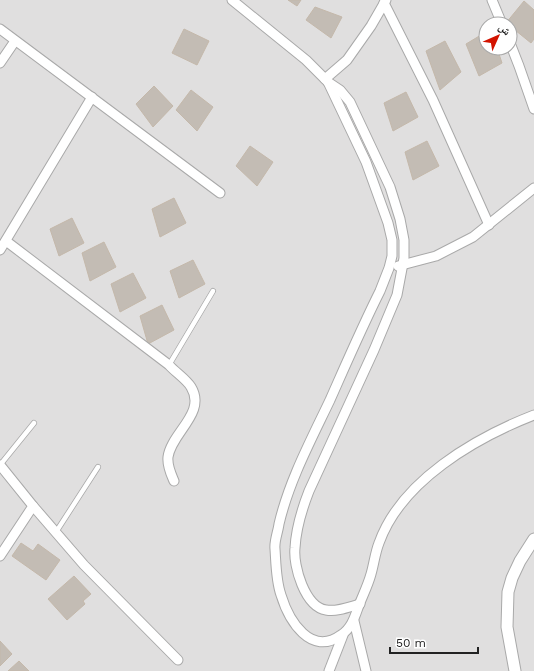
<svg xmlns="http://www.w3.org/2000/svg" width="534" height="671" viewBox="0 0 534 671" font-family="'Work Sans','Noto Naskh Arabic',sans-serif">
	<rect width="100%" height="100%" fill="#f2f0e8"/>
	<!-- residential -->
	<path fill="#e0dfdf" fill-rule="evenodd" d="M0,0h534v671h-534zM486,24h24v24h-24z"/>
	<!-- building -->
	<g fill="#c3bcb4" stroke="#c4b8aa">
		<polygon points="288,0 301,0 297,6"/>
		<polygon points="524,1 534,10 534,39 531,43 510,26 510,24 506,23"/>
		<polygon points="315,7 342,17 331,38 306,20"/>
		<polygon points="184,29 209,41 197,65 172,53"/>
		<polygon points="486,32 486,48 497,48 502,63 479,76 466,44"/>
		<polygon points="445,41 461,72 440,90 426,51"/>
		<polygon points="154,86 173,106 153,127 136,104"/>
		<polygon points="191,90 213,107 197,131 176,110"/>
		<polygon points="406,92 418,117 393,131 384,103"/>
		<polygon points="427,141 439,166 413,180 405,152"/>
		<polygon points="250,146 273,162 257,186 236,166"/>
		<polygon points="174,198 186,223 160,237 152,209"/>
		<polygon points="72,218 84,243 59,256 50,229"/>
		<polygon points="104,242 116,267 90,281 82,253"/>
		<polygon points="193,260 205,284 179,298 170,271"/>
		<polygon points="133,273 146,298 120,312 111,284"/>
		<polygon points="162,305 174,330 148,344 140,316"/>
		<polygon points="21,543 33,551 38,544 60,560 46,580 12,556"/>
		<polygon points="74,576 91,594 83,601 85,604 67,620 48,599"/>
		<polygon points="0,641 12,654 0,666"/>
		<polygon points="19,661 29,671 8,671"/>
	</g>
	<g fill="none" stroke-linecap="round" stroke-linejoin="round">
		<defs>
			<g id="service">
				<polyline points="169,365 213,291"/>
				<polyline points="0,465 34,423"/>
				<polyline points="56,532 98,467"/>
			</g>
			<g id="minor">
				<path d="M232,0l74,60 22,22 12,8 10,12 40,85 10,32 4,21v18l-7,37 -23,55 -65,141c-7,18 -13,37 -14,57 -2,18 10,59 31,62 11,2 23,-3 34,-6"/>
				<polyline points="492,0 502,24"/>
				<polyline points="384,3 433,100 489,225"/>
				<polyline points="0,29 220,193"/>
				<polyline points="510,43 519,66 534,109"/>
				<polyline points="0,63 15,41"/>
				<polyline points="325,79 347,60 371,26 386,0"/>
				<path d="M328,82l38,80 22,61 4,17v16l-3,12 -9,23c-18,36 -34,73 -50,109 -19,40 -41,81 -51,124 -1,8 -5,17 -4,25 1,15 1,32 6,46 8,26 30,62 60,40 11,-7 14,-19 18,-30 4,-10 9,-20 12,-31 3,-10 4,-21 8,-31 22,-62 96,-105 155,-128"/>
				<path d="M6,241l163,124c6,7 17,14 22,22 16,26 -20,46 -23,70 -1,9 3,17 6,24"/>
				<polyline points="0,250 92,97"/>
				<polyline points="398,266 436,256 473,237 534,188"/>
				<polyline points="0,465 33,506 0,556"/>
				<polyline points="33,506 84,565 178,660"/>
				<polyline points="354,621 366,671"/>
				<polyline points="329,671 343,635"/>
			</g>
			<polyline id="tertiary" points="515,671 507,627 508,592 512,578 520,561 534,539"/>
		</defs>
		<!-- service casing -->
		<use href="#service" stroke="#a9a9a9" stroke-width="6"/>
		<!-- minor casing -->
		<use href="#minor" stroke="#a9a9a9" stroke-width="11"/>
		<!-- tertiary casing -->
		<use href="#tertiary" stroke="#a9a9a9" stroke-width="13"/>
		<!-- service -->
		<use href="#service" stroke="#fff" stroke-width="4.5"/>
		<!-- minor -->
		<use href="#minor" stroke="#fff" stroke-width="9"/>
		<!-- tertiary -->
		<use href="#tertiary" stroke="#fff" stroke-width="11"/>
	</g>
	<!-- north arrow -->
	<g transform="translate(498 36) rotate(45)"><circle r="19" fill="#ffffff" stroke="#a7a7a7"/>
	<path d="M0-3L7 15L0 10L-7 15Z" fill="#d31300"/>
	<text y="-6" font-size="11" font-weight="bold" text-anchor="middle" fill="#222222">ش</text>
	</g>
	<!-- scale -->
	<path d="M390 647v6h88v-6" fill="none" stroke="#222222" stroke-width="2"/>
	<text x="396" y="647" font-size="12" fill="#222222" stroke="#ffffff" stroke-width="3" paint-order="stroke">50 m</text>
</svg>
